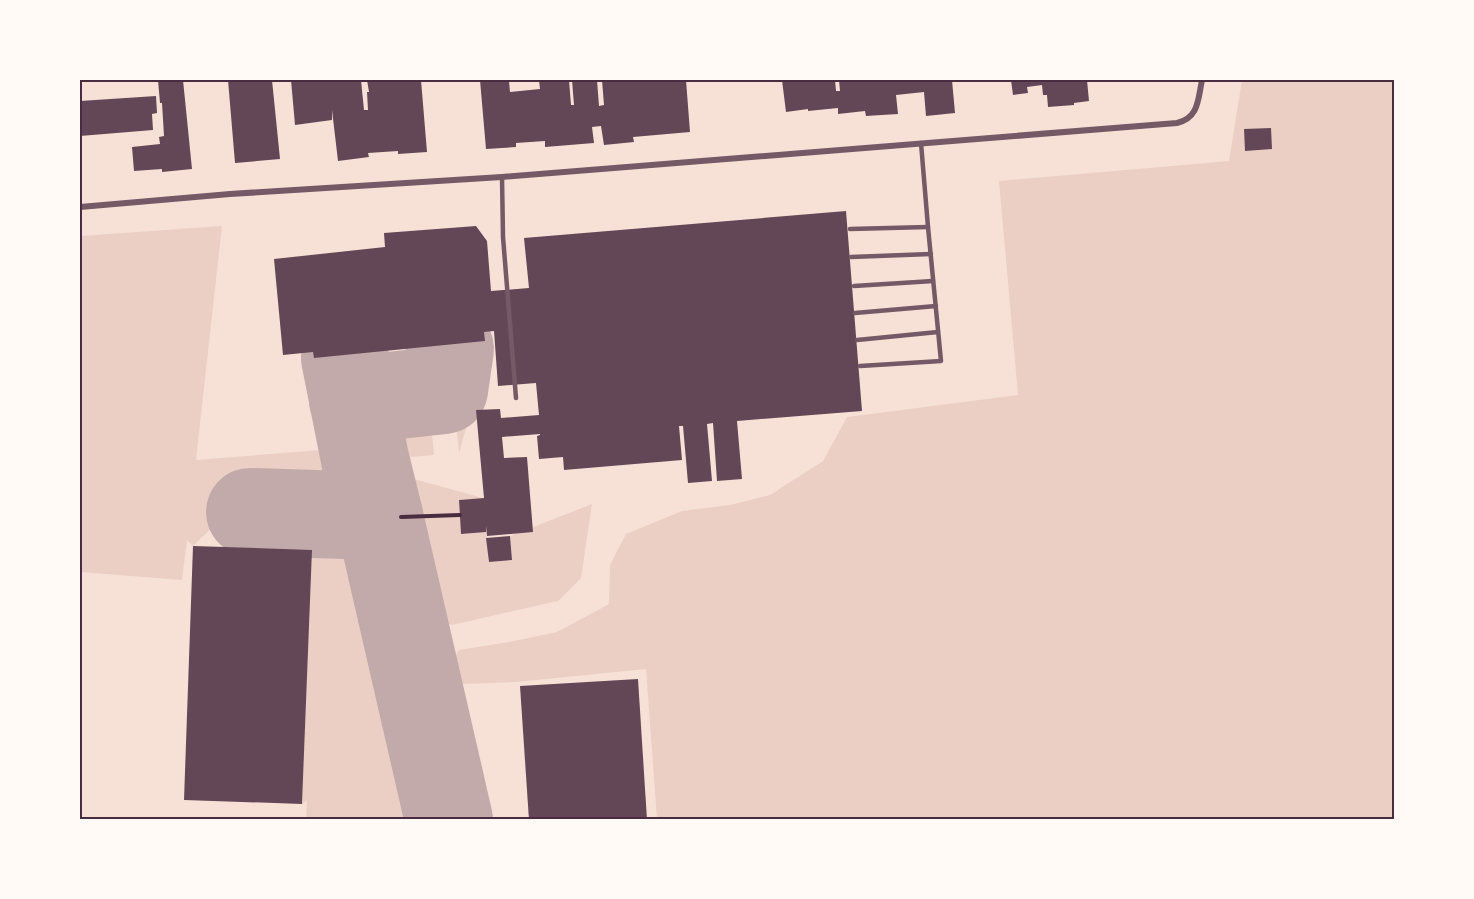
<svg xmlns="http://www.w3.org/2000/svg" width="1474" height="899" viewBox="0 0 1474 899" font-family="'Fira Sans Condensed',sans-serif">
	<rect width="100%" height="100%" fill="#f7e1d7"/>
	<!-- green -->
	<g fill="#ebcfc5">
		<polygon points="1242,80 1394,80 1394,819 657,819 646,669 517,682 436,685 459,650 509,642 557,632 609,604 610,565 626,534 682,511 730,505 770,495 823,461 847,417 1018,395 999,181 1229,161"/>
		<path d="M222,226l-26,234 125,-10v-14c20,4 33,29 37,47 1,7 4,13 1,19l-7,2 -112,-3 -47,45 -6,-6 -5,40 -102,-8v-336z"/>
		<polygon points="476,393 459,453 455,410 457,399 464,394"/>
		<path d="M411,413c21,5 22,24 23,42l-47,4 -8,-39 8,-6z"/>
		<polygon points="392,473 483,498 459,500 461,534 486,532 489,562 512,560 510,536 592,504 581,578 558,601 452,625 419,613"/>
		<polygon points="278,521 354,525 360,532 367,545 431,819 306,819 307,801 302,804 312,550 261,538"/>
	</g>
	<g fill="none" stroke-linecap="round" stroke-linejoin="round">
		<!-- taxiway -->
		<g stroke="#c3aaaa" stroke-width="88">
			<polyline points="345,358 365,459 379,516"/>
			<polyline points="353,400 444,390 450,349"/>
			<polyline points="250,512 379,516 449,820"/>
		</g>
	</g>
	<!-- building -->
	<g fill="#644757">
		<polygon points="158,80 183,80 192,169 162,172 162,169 134,171 132,147 160,144 159,137 164,136 162,103 160,103"/>
		<polygon points="228,80 272,80 280,159 235,163"/>
		<polygon points="291,80 361,80 364,110 368,110 367,92 369,92 367,80 421,80 427,152 398,154 398,151 368,153 369,157 338,161 332,110 332,120 295,125"/>
		<polygon points="480,80 507,80 507,81 509,81 510,92 540,89 539,80 569,80 571,105 574,105 572,80 597,80 599,106 604,105 602,80 656,80 656,82 686,80 690,132 633,137 634,142 604,145 601,126 592,127 594,143 545,147 545,141 516,143 516,147 486,149"/>
		<polygon points="782,80 835,80 836,91 840,91 839,80 952,80 955,113 926,116 924,92 896,95 898,114 866,116 865,111 838,114 838,108 808,111 808,109 786,112"/>
		<polygon points="1011,80 1087,80 1089,101 1074,103 1074,105 1048,107 1047,95 1043,95 1042,85 1027,87 1028,93 1013,95"/>
		<polygon points="156,96 157,113 152,114 153,130 80,136 80,101"/>
		<polygon points="1271,128 1272,149 1245,151 1244,129"/>
		<polygon points="846,211 862,411 737,421 742,479 717,481 713,423 707,424 712,481 688,483 683,426 679,426 682,460 564,470 563,457 539,459 537,436 540,435 540,434 502,437 504,458 527,457 533,532 487,536 486,526 486,532 461,534 459,500 484,498 476,410 500,409 501,418 539,415 536,383 498,386 494,331 484,332 485,341 314,358 313,352 283,355 274,259 385,247 384,233 476,226 487,241 491,291 529,288 524,238"/>
		<polygon points="510,536 512,560 489,562 486,538"/>
		<polygon points="193,546 312,550 302,804 184,800"/>
		<polygon points="638,679 647,820 529,820 520,686"/>
	</g>
	<g fill="none" stroke-linecap="round" stroke-linejoin="round">
		<!-- path -->
		<polyline stroke="#4a2c40" stroke-width="4" points="401,517 460,515"/>
		<!-- service -->
		<g stroke="#755966" stroke-width="4.5">
			<polyline points="502,177 503,237 516,398"/>
			<polyline points="850,229 928,227"/>
			<polyline points="851,257 931,254"/>
			<polyline points="854,286 933,281"/>
			<polyline points="855,313 936,306"/>
			<polyline points="857,340 938,332"/>
			<polyline points="860,366 941,361 928,227 921,143"/>
		</g>
		<!-- minor -->
		<path stroke="#755966" stroke-width="6" d="M80,207l150,-13 272,-17 675,-54c22,-5 21,-24 25,-43"/>
	</g>
	<!-- border -->
	<rect width="1474" height="899" fill="none" stroke="#fffaf5" stroke-width="162"/>
	<rect x="81" y="81" width="1312" height="737" fill="none" stroke="#4a2c40" stroke-width="2"/>
</svg>
